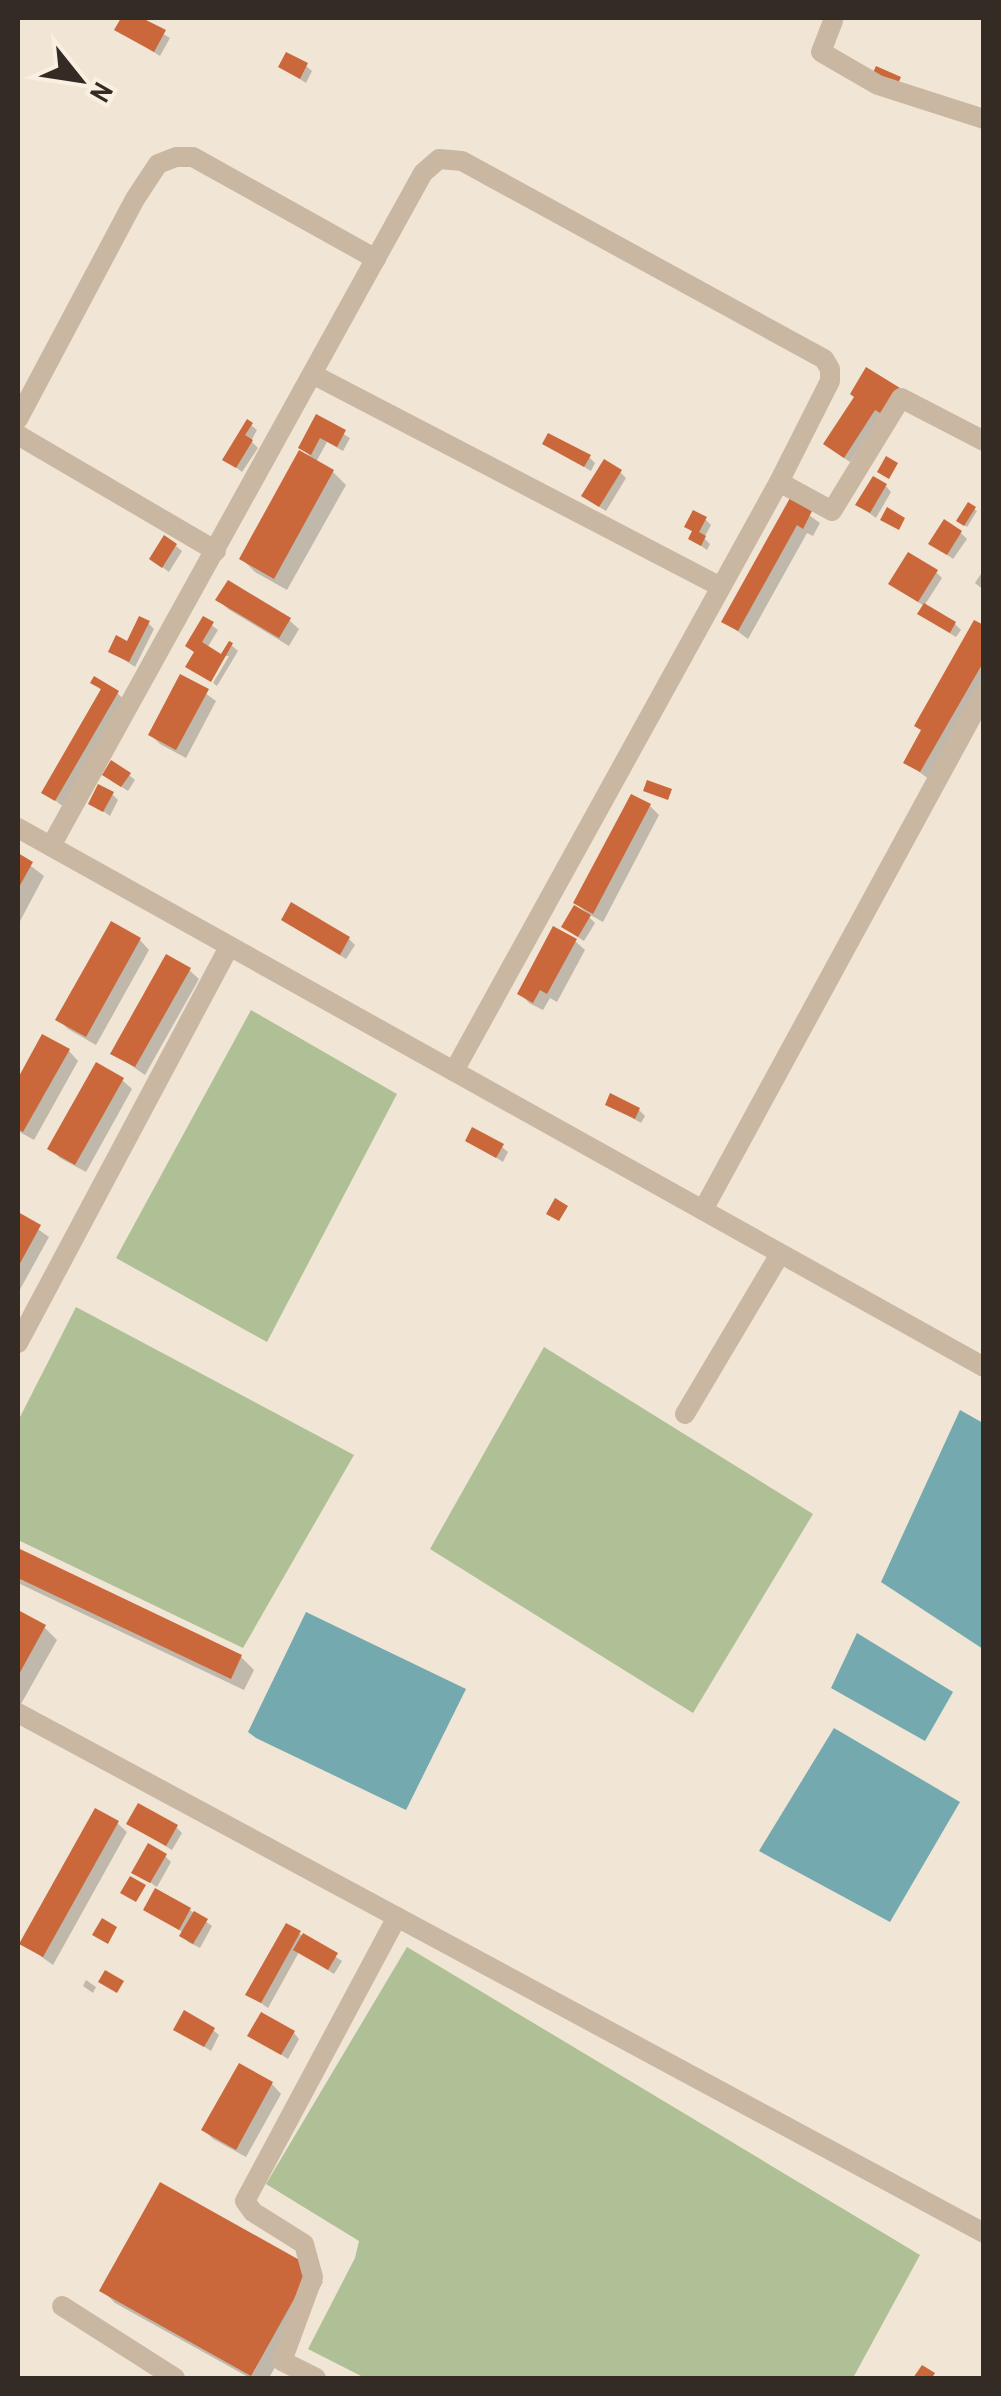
<svg xmlns="http://www.w3.org/2000/svg" width="1001" height="2396" viewBox="0 0 1001 2396" font-family="'Archivo Narrow',sans-serif">
	<rect width="100%" height="100%" fill="#f1e6d6"/>
	<!-- green -->
	<g fill="#afc096">
		<polygon points="251,1010 397,1094 267,1342 116,1258"/>
		<polygon points="76,1307 354,1455 243,1648 18,1540 18,1421"/>
		<polygon points="544,1347 813,1514 693,1713 430,1549"/>
		<polygon points="407,1947 920,2255 853,2378 365,2378 308,2349 355,2258 359,2241 266,2184"/>
	</g>
	<!-- water -->
	<g fill="#74a9af">
		<polygon points="960,1410 983,1423 983,1649 881,1582"/>
		<polygon points="306,1612 466,1689 406,1810 256,1738 248,1732"/>
		<polygon points="857,1633 953,1692 925,1741 831,1688"/>
		<polygon points="834,1728 960,1802 890,1922 759,1851"/>
	</g>
	<!-- shadow -->
	<g fill="#0003">
		<polygon points="124,18 137,18 170,38 160,56 118,29"/>
		<polygon points="306,66 312,71 306,83 281,67"/>
		<polygon points="856,397 881,414 850,462 832,450"/>
		<polygon points="317,418 350,438 343,451 327,442 316,462 333,472 346,485 287,590 255,572 242,559 312,458 301,448"/>
		<polygon points="251,425 257,430 251,441 258,448 242,472 225,459"/>
		<polygon points="545,444 589,457 595,463 591,471"/>
		<polygon points="620,472 626,478 606,511 590,501"/>
		<polygon points="886,486 891,492 876,518 858,505"/>
		<polygon points="791,502 820,523 813,536 807,533 748,639 724,621"/>
		<polygon points="974,509 977,511 967,527 961,523"/>
		<polygon points="705,519 711,525 704,538 710,544 707,550 691,539 694,533 687,527"/>
		<polygon points="961,533 967,539 953,559 932,544"/>
		<polygon points="176,546 182,551 169,572 158,564"/>
		<polygon points="984,569 984,590 975,583"/>
		<polygon points="936,572 942,578 924,606 955,624 961,630 956,637 926,619 924,606 891,584"/>
		<polygon points="219,600 289,620 299,629 289,646 228,609"/>
		<polygon points="204,619 218,630 207,648 222,657 230,644 238,651 217,686 213,683 229,656 223,656 208,680 188,666 196,653 188,646"/>
		<polygon points="148,623 154,629 135,667 111,651 128,644"/>
		<polygon points="984,628 984,686 930,780 906,762"/>
		<polygon points="93,682 117,693 127,702 65,808 44,792 102,691"/>
		<polygon points="202,691 216,701 186,758 160,744 151,735"/>
		<polygon points="129,775 135,780 128,791 111,780"/>
		<polygon points="112,794 118,800 110,816 91,803"/>
		<polygon points="650,806 659,815 603,922 587,913 576,903"/>
		<polygon points="18,856 44,876 18,925"/>
		<polygon points="292,906 349,939 355,945 346,959 290,925"/>
		<polygon points="586,914 595,923 584,941 570,932"/>
		<polygon points="140,940 149,950 96,1045 68,1029 59,1020"/>
		<polygon points="575,941 585,950 557,1002 550,998 543,1010 529,1003 520,993"/>
		<polygon points="189,970 199,979 145,1075 113,1053"/>
		<polygon points="43,1037 69,1051 78,1061 34,1140 18,1131 18,1083"/>
		<polygon points="122,1080 132,1089 86,1172 60,1158 50,1148"/>
		<polygon points="608,1104 639,1110 645,1116 641,1123"/>
		<polygon points="468,1140 502,1147 508,1152 503,1162"/>
		<polygon points="18,1215 49,1237 18,1293"/>
		<polygon points="18,1551 241,1657 254,1670 244,1690 18,1583"/>
		<polygon points="18,1612 44,1627 57,1640 21,1704 18,1702"/>
		<polygon points="117,1823 127,1832 53,1965 22,1943"/>
		<polygon points="129,1824 176,1827 182,1833 172,1850"/>
		<polygon points="165,1856 171,1862 157,1887 134,1872"/>
		<polygon points="146,1909 190,1910 212,1926 200,1948 188,1942 183,1936 184,1933"/>
		<polygon points="287,1926 342,1961 334,1974 299,1952 268,2008 248,1994"/>
		<polygon points="86,1980 96,1987 93,1993 83,1986"/>
		<polygon points="176,2029 213,2030 219,2035 211,2051"/>
		<polygon points="294,2033 299,2039 288,2059 250,2035"/>
		<polygon points="240,2066 272,2084 281,2094 246,2157 213,2139 204,2130"/>
		<polygon points="310,2269 323,2282 269,2378 250,2378 115,2303 102,2290"/>
	</g>
	<!-- building -->
	<g fill="#ca683b">
		<polygon points="121,18 142,18 166,30 154,52 114,30"/>
		<polygon points="286,52 308,63 300,79 278,67"/>
		<polygon points="876,66 901,77 896,88 871,77"/>
		<polygon points="866,367 900,388 883,415 875,410 844,458 823,444 854,397 850,394"/>
		<polygon points="316,414 346,430 337,447 320,438 311,455 298,448"/>
		<polygon points="247,419 253,423 245,435 253,440 236,468 222,460"/>
		<polygon points="548,433 591,455 584,467 542,444"/>
		<polygon points="299,450 334,470 274,579 239,559"/>
		<polygon points="886,456 898,463 889,479 877,472"/>
		<polygon points="604,459 622,470 599,507 581,496"/>
		<polygon points="873,476 887,484 870,513 855,505"/>
		<polygon points="790,498 812,511 803,529 797,525 738,631 721,622"/>
		<polygon points="968,502 976,507 964,526 956,521"/>
		<polygon points="887,507 905,518 899,530 880,520"/>
		<polygon points="693,510 707,517 699,532 706,536 701,546 688,539 692,531 684,527"/>
		<polygon points="944,519 962,531 947,555 928,544"/>
		<polygon points="164,535 177,544 162,568 149,559"/>
		<polygon points="908,552 938,570 918,602 888,584"/>
		<polygon points="228,580 291,618 279,638 215,600"/>
		<polygon points="924,603 956,622 950,633 917,614"/>
		<polygon points="139,616 150,621 129,662 108,652 116,635 127,641"/>
		<polygon points="203,616 214,622 202,642 221,654 229,641 233,643 211,682 185,667 194,652 185,646"/>
		<polygon points="974,620 984,625 984,661 920,772 903,763 921,730 914,726"/>
		<polygon points="180,674 209,689 176,750 148,735"/>
		<polygon points="94,676 119,691 55,801 41,793 101,689 90,683"/>
		<polygon points="111,760 131,773 121,787 102,775"/>
		<polygon points="647,780 672,789 668,800 643,791"/>
		<polygon points="98,784 114,792 103,812 88,804"/>
		<polygon points="631,794 651,804 593,914 573,903"/>
		<polygon points="18,853 33,862 18,889"/>
		<polygon points="291,902 350,937 340,955 281,920"/>
		<polygon points="574,905 591,915 578,937 561,927"/>
		<polygon points="111,921 141,938 86,1037 55,1020"/>
		<polygon points="553,926 577,939 547,994 540,990 533,1003 517,994"/>
		<polygon points="166,954 191,968 135,1067 110,1054"/>
		<polygon points="42,1034 70,1049 23,1132 18,1129 18,1078"/>
		<polygon points="96,1062 124,1078 75,1165 47,1149"/>
		<polygon points="610,1093 640,1108 635,1119 605,1105"/>
		<polygon points="472,1127 504,1144 496,1158 465,1141"/>
		<polygon points="555,1198 568,1206 559,1221 546,1214"/>
		<polygon points="18,1212 41,1225 18,1267"/>
		<polygon points="18,1548 242,1655 231,1679 18,1578"/>
		<polygon points="18,1610 46,1625 18,1676"/>
		<polygon points="138,1803 178,1825 166,1846 126,1824"/>
		<polygon points="95,1808 119,1821 43,1957 19,1944"/>
		<polygon points="148,1843 167,1854 150,1883 131,1873"/>
		<polygon points="130,1876 146,1885 136,1902 120,1893"/>
		<polygon points="155,1888 191,1908 179,1930 143,1910"/>
		<polygon points="194,1911 208,1919 193,1944 179,1936"/>
		<polygon points="102,1918 117,1927 108,1944 92,1935"/>
		<polygon points="286,1923 301,1931 261,2003 245,1995"/>
		<polygon points="303,1933 338,1953 328,1970 293,1950"/>
		<polygon points="105,1970 124,1981 117,1993 98,1982"/>
		<polygon points="184,2010 215,2028 204,2047 173,2030"/>
		<polygon points="261,2012 295,2031 281,2055 247,2036"/>
		<polygon points="239,2063 273,2082 236,2150 201,2130"/>
		<polygon points="160,2182 312,2267 251,2376 99,2291"/>
		<polygon points="922,2365 935,2373 932,2378 913,2378"/>
	</g>
	<g fill="none" stroke-linecap="round" stroke-linejoin="round">
		<!-- minor -->
		<g stroke="#c9b7a2" stroke-width="20">
			<polyline points="833,21 821,52 878,85 984,119"/>
			<polyline points="314,375 721,587"/>
			<polyline points="18,419 135,199 158,164 176,157 193,157 376,259"/>
			<polyline points="18,435 216,551"/>
			<polyline points="18,828 984,1367"/>
			<polyline points="51,846 423,173 439,159 462,161 824,359 830,369 830,381 779,482"/>
			<polyline points="454,1071 779,482 832,511 901,398 984,441"/>
			<polyline points="703,1210 984,694"/>
			<polyline points="18,1343 229,947"/>
			<polyline points="685,1414 780,1254"/>
			<polyline points="18,1713 984,2233"/>
			<polyline points="62,2306 175,2378"/>
			<polyline points="316,2378 282,2361 313,2277 304,2244 253,2212 245,2201 397,1917"/>
		</g>
	</g>
	<!-- border -->
	<rect width="1001" height="2396" fill="none" stroke="#342b25" stroke-width="40"/>
	<!-- north arrow -->
	<g transform="translate(80 80) rotate(120)" stroke="#f9f0e2" stroke-width="8" paint-order="stroke">
	<path d="M0-8L18 38L0 25L-18 38Z" fill="#342b25"/>
	<text y="-15" font-size="28" font-weight="bold" text-anchor="middle" fill="#342b25">N</text>
	</g>
</svg>
